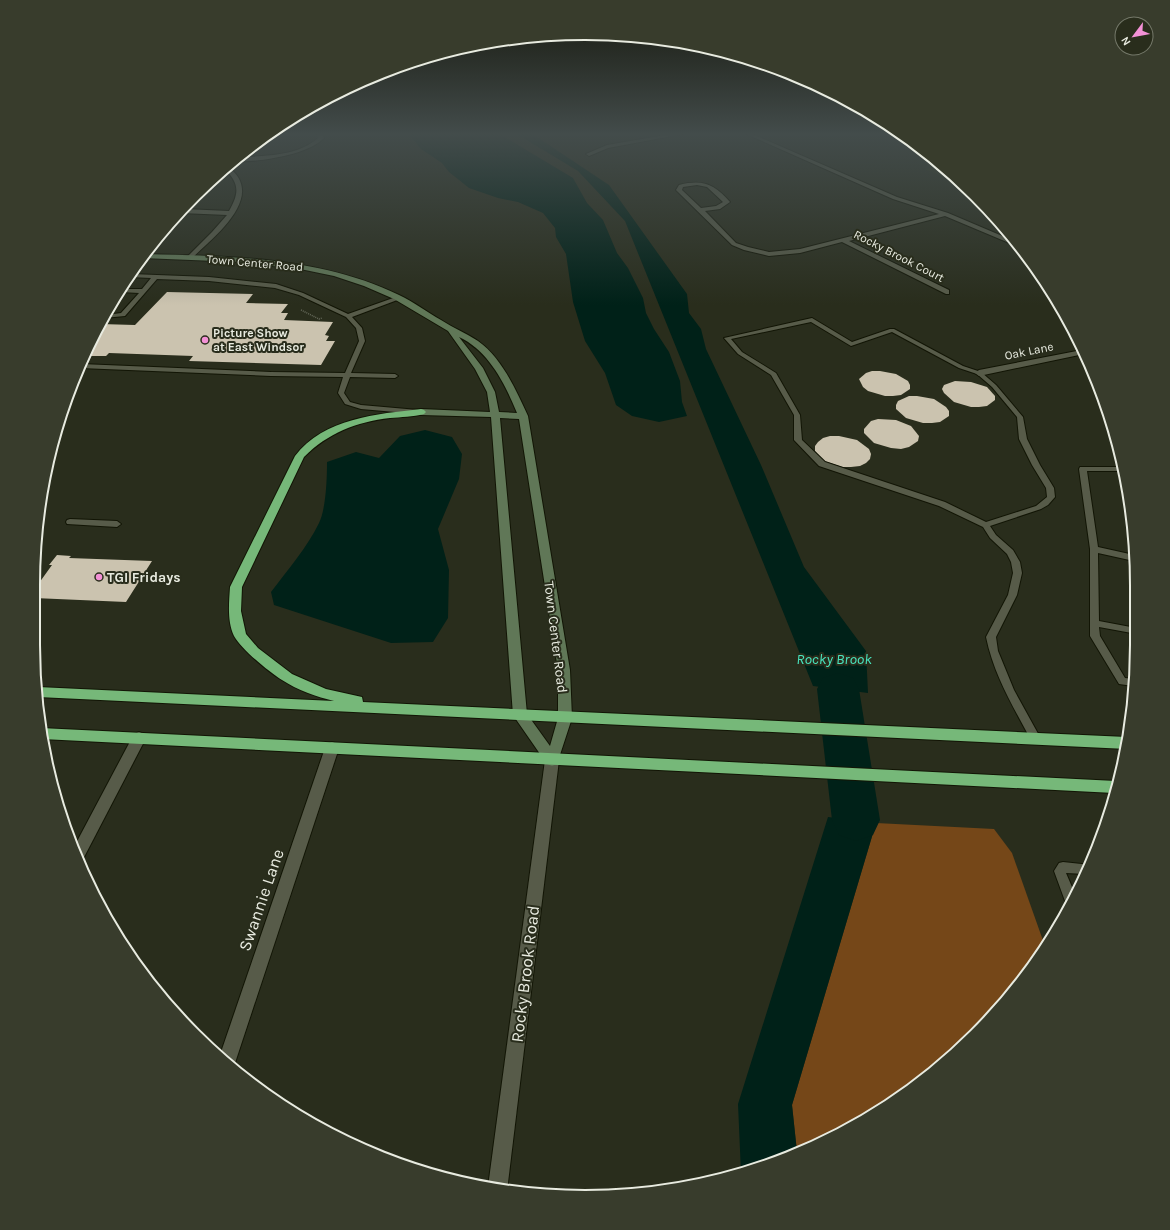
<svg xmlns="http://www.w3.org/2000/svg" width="1170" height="1230" viewBox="0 0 1170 1230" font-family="Karla,sans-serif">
	<rect width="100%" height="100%" fill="#292d1c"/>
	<!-- built -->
	<polygon fill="#2e331b" points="941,166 960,184 924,169"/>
	<!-- green -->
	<polygon fill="#754718" points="876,823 994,829 1012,853 1046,949 975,1035 861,1123 797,1152 792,1105"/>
	<!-- water -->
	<g fill="#002118">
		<polygon points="409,133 498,133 573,178 587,203 603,220 617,253 628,268 643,298 646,313 654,329 669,352 680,381 682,402 687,416 659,422 632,416 616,405 605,373 585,341 573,302 566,254 556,237 555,228 543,213 518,202 498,198 469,188 449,172 442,163 421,149 412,138"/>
		<polygon points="515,133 531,133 609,185 687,294 689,313 701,329 706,349 761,465 804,567 866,651 868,693 813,686 625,221 578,171"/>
		<path d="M425,430l27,7 10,17 -3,25 -21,50 11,41 -1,48 -15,24 -42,1 -117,-38 -3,-13c16,-21 37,-46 48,-69 7,-14 8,-45 8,-61l29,-10 23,6 21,-22z"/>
		<polygon points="828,817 876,823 792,1105 797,1152 762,1168 741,1173 738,1104"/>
	</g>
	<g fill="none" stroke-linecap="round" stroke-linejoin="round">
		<!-- river -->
		<polygon fill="#002118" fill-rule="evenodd" points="838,673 853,678 859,689 880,820 873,835 856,841 839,835 832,820 817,689 823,678"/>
	</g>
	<!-- building -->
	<g fill="#cbc3af">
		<polygon points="167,292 253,294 246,303 288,304 281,313 288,313 284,320 333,322 325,335 329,336 326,341 335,341 321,365 189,361 193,356 109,353 106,356 84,356 90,341 100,324 135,325"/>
		<polygon points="872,371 880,371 896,374 908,381 910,385 910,389 901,395 893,396 885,396 868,391 863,387 859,379 866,373"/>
		<polygon points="955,381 971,382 987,387 995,396 995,400 987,406 979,407 971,407 954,402 944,393 942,389 944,385"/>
		<polygon points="909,396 917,396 934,399 946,407 949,411 949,416 940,422 932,423 923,423 906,418 896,409 896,405 898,401"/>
		<polygon points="878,419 896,420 911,426 919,436 918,441 909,447 901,449 891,448 874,443 864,433 864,429 871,421"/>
		<polygon points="830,436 839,436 857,440 869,449 871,454 870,459 866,463 860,466 851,467 842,467 824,461 815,451 815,446 818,442 823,438"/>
		<polygon points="57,555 71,556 69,558 152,561 126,602 34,598 34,590 52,565 49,565"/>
	</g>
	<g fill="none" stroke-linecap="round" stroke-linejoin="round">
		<defs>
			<g id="lane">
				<polygon points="131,274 209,277 276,284 303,293 348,314 396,297 400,297 400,299 352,317 362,328 365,341 351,373 395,374 398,376 395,378 350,377 344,393 350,402 361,405 418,410 421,412 418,414 361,409 345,404 338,393 343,377 271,376 80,368 81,364 271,372 345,373 359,341 356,328 346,317 299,295 275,288 209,281 157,279 125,316 104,318 106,315 121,313 139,293 120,292 122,289 142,289 151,278 129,277"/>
				<path d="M812,318l40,24 38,-13h4l69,37 18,6 15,13 27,32 4,22 13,26 14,23 1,9 -7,8 -7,4 -51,17 6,9 17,15 7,12 2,11 -5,22 -21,42 2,14 16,39 27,49 -1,3 -4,1 -4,-1c-18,-34 -38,-66 -46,-105l22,-42 5,-22 -2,-11 -4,-8 -17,-16 -7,-11 -44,-21 -120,-40 -25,-26v-25l-23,-40 -33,-21 -14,-16zM811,322l40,24 41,-14 67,36 18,6 15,13 25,30 2,22 13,26 14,23 1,9 -11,9 -50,16 -41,-20 -120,-40 -23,-22 -2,-25 -24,-42 -34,-21 -11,-13z"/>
				<polygon points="1080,467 1122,467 1122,471 1087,471 1098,547 1134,555 1134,561 1098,553 1099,621 1136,628 1137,634 1099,627 1100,636 1125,678 1134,679 1133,686 1119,684 1090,636 1090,549 1079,469"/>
				<polygon points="70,519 117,521 121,524 117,527 67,524 66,522 67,520"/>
				<polygon points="1063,862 1091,865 1085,874 1066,873 1075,894 1069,906 1065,901 1054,871 1059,863"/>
			</g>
			<g id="street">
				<path d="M317,133h4l3,5c-16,17 -68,25 -91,23l5,-3c26,-3 59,-1 80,-20z"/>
				<polygon points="677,133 688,133 608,148 589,156 586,154 607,145"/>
				<path d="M744,133h6l147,64 51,16 66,28 4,5 -4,-1 -69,-29 -96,25 100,49v4h-3l-104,-52 -42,11 -31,3 -25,-6 -12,-5 -55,-54 -1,-1 3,-5c24,-6 35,-1 51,17l-10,7 -15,2 31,32 12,4 21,5 31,-3 139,-35 -46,-15zM697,185l10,2 16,15 -7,4 -15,2 -19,-18 1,-3z"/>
				<path d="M227,166c41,29 -12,70 -35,92h-4v-2l24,-24 15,-17 -46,-2 3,-4 45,2c11,-19 10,-28 -5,-43z"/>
				<polygon points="1082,350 1084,354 979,376 975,373 979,370"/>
				<polygon points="139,732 144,734 146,738 81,863 79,864 73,849 134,734"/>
				<polygon points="332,742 337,744 339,748 233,1069 219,1058 325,748 327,744"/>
				<polygon points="552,754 557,756 559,760 507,1191 488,1187 545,760 547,756"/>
			</g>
			<path id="secondary" d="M144,254c86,2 176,3 255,41 15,7 28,17 42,25 12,8 25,13 37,21 24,17 38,49 50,75l42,254 2,48 -15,46 -5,2 -5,-2 -34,-49 -22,-298 -70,-2 -5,-3 5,-3 69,3 -3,-20 -12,-23 -27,-38 -54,-32 -30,-13 -30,-10 -29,-6 -65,-8 -98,-4zM459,337c30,14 46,47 58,76l-18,-1 -4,-20 -12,-24zM500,418l19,1 39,251v48l-8,28 -23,-32z"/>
			<g id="highway">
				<path d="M421,409l3,1 2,2 -2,2c-11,3 -23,3 -34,4 -34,4 -62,15 -86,39l-62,130 -1,24 5,23 12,14 34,26 34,15 36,8 1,5 764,35v12l-1089,-52v-10l296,14c-17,-4 -37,-11 -52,-21 -13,-8 -41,-31 -48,-44 -7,-15 -5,-33 -4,-49l65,-131c29,-38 82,-42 126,-47z"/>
				<polygon points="41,728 1116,781 1118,781 1114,793 42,739"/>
			</g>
		</defs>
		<!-- lane casing -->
		<use href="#lane" stroke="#121505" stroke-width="2"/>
		<!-- street casing -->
		<use href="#street" stroke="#121505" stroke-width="2"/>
		<!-- secondary casing -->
		<use href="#secondary" stroke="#121505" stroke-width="2"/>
		<!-- highway casing -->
		<use href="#highway" stroke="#121505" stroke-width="2"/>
		<!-- path -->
		<polyline stroke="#666a5b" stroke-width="1.5" stroke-dasharray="1 1" stroke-linecap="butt" points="301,310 319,319 322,318"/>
		<!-- lane -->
		<use href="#lane" fill="#575b49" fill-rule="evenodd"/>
		<!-- street -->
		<use href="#street" fill="#575b49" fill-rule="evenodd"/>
		<!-- secondary -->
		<use href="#secondary" fill="#607757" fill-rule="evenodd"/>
		<!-- highway -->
		<use href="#highway" fill="#76b879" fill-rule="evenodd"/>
	</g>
	<!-- sky -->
	<linearGradient id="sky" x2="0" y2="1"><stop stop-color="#17190f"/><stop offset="0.44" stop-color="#434c4b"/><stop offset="1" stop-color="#434c4b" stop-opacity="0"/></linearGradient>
	<rect width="1170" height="305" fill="url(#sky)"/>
	<!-- markers -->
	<g fill="#f391d6" stroke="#292d1c" stroke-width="1.5">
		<circle cx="205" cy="340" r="4"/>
		<circle cx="99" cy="577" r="4"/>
	</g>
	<g text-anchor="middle" stroke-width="4" stroke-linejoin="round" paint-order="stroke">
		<!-- far-street labels -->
		<g font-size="12" fill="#e8ebe0" stroke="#292d1c">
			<text transform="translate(899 256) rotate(27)" y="4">Rocky Brook Court</text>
			<text transform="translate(255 263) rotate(5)" y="4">Town Center Road</text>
			<text transform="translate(1029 351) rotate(-11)" y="4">Oak Lane</text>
		</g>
		<!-- far-poi labels -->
		<g font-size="12" font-weight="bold" fill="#e8ebe0" stroke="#292d1c" text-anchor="start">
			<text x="213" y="337">Picture Show<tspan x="213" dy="14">at East Windsor</tspan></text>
		</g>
		<!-- poi labels -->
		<g font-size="14" font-weight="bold" fill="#e8ebe0" stroke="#292d1c" text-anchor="start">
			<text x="107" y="582">TGI Fridays</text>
		</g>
		<!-- street labels -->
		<g font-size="14" fill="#e8ebe0" stroke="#292d1c">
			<text transform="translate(556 637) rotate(83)" y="5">Town Center Road</text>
		</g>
		<!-- water labels -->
		<g font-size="15" font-style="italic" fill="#48e5bf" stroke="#292d1c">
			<text x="834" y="664">Rocky Brook</text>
		</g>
		<!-- near-street labels -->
		<g font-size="17" fill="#e8ebe0" stroke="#292d1c">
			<text transform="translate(261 900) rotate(-71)" y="6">Swannie Lane</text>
			<text transform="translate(525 974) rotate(-83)" y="6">Rocky Brook Road</text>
		</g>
	</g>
	<!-- crop -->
	<path d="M0 0H1170V1230H0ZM585 40H585A545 545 0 0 1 1130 585V645A545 545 0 0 1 585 1190H585A545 545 0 0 1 40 645V585A545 545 0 0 1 585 40Z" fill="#383c2c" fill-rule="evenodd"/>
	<path fill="none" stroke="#e8ebe0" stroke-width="2" d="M585 40H585A545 545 0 0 1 1130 585V645A545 545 0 0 1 585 1190H585A545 545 0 0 1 40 645V585A545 545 0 0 1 585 40Z"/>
	<!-- north arrow -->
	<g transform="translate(1134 36) rotate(238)"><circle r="19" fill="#292d1c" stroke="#75796a"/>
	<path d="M0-3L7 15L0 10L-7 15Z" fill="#f391d6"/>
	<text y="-6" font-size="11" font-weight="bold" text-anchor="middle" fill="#e8ebe0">N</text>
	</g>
</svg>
